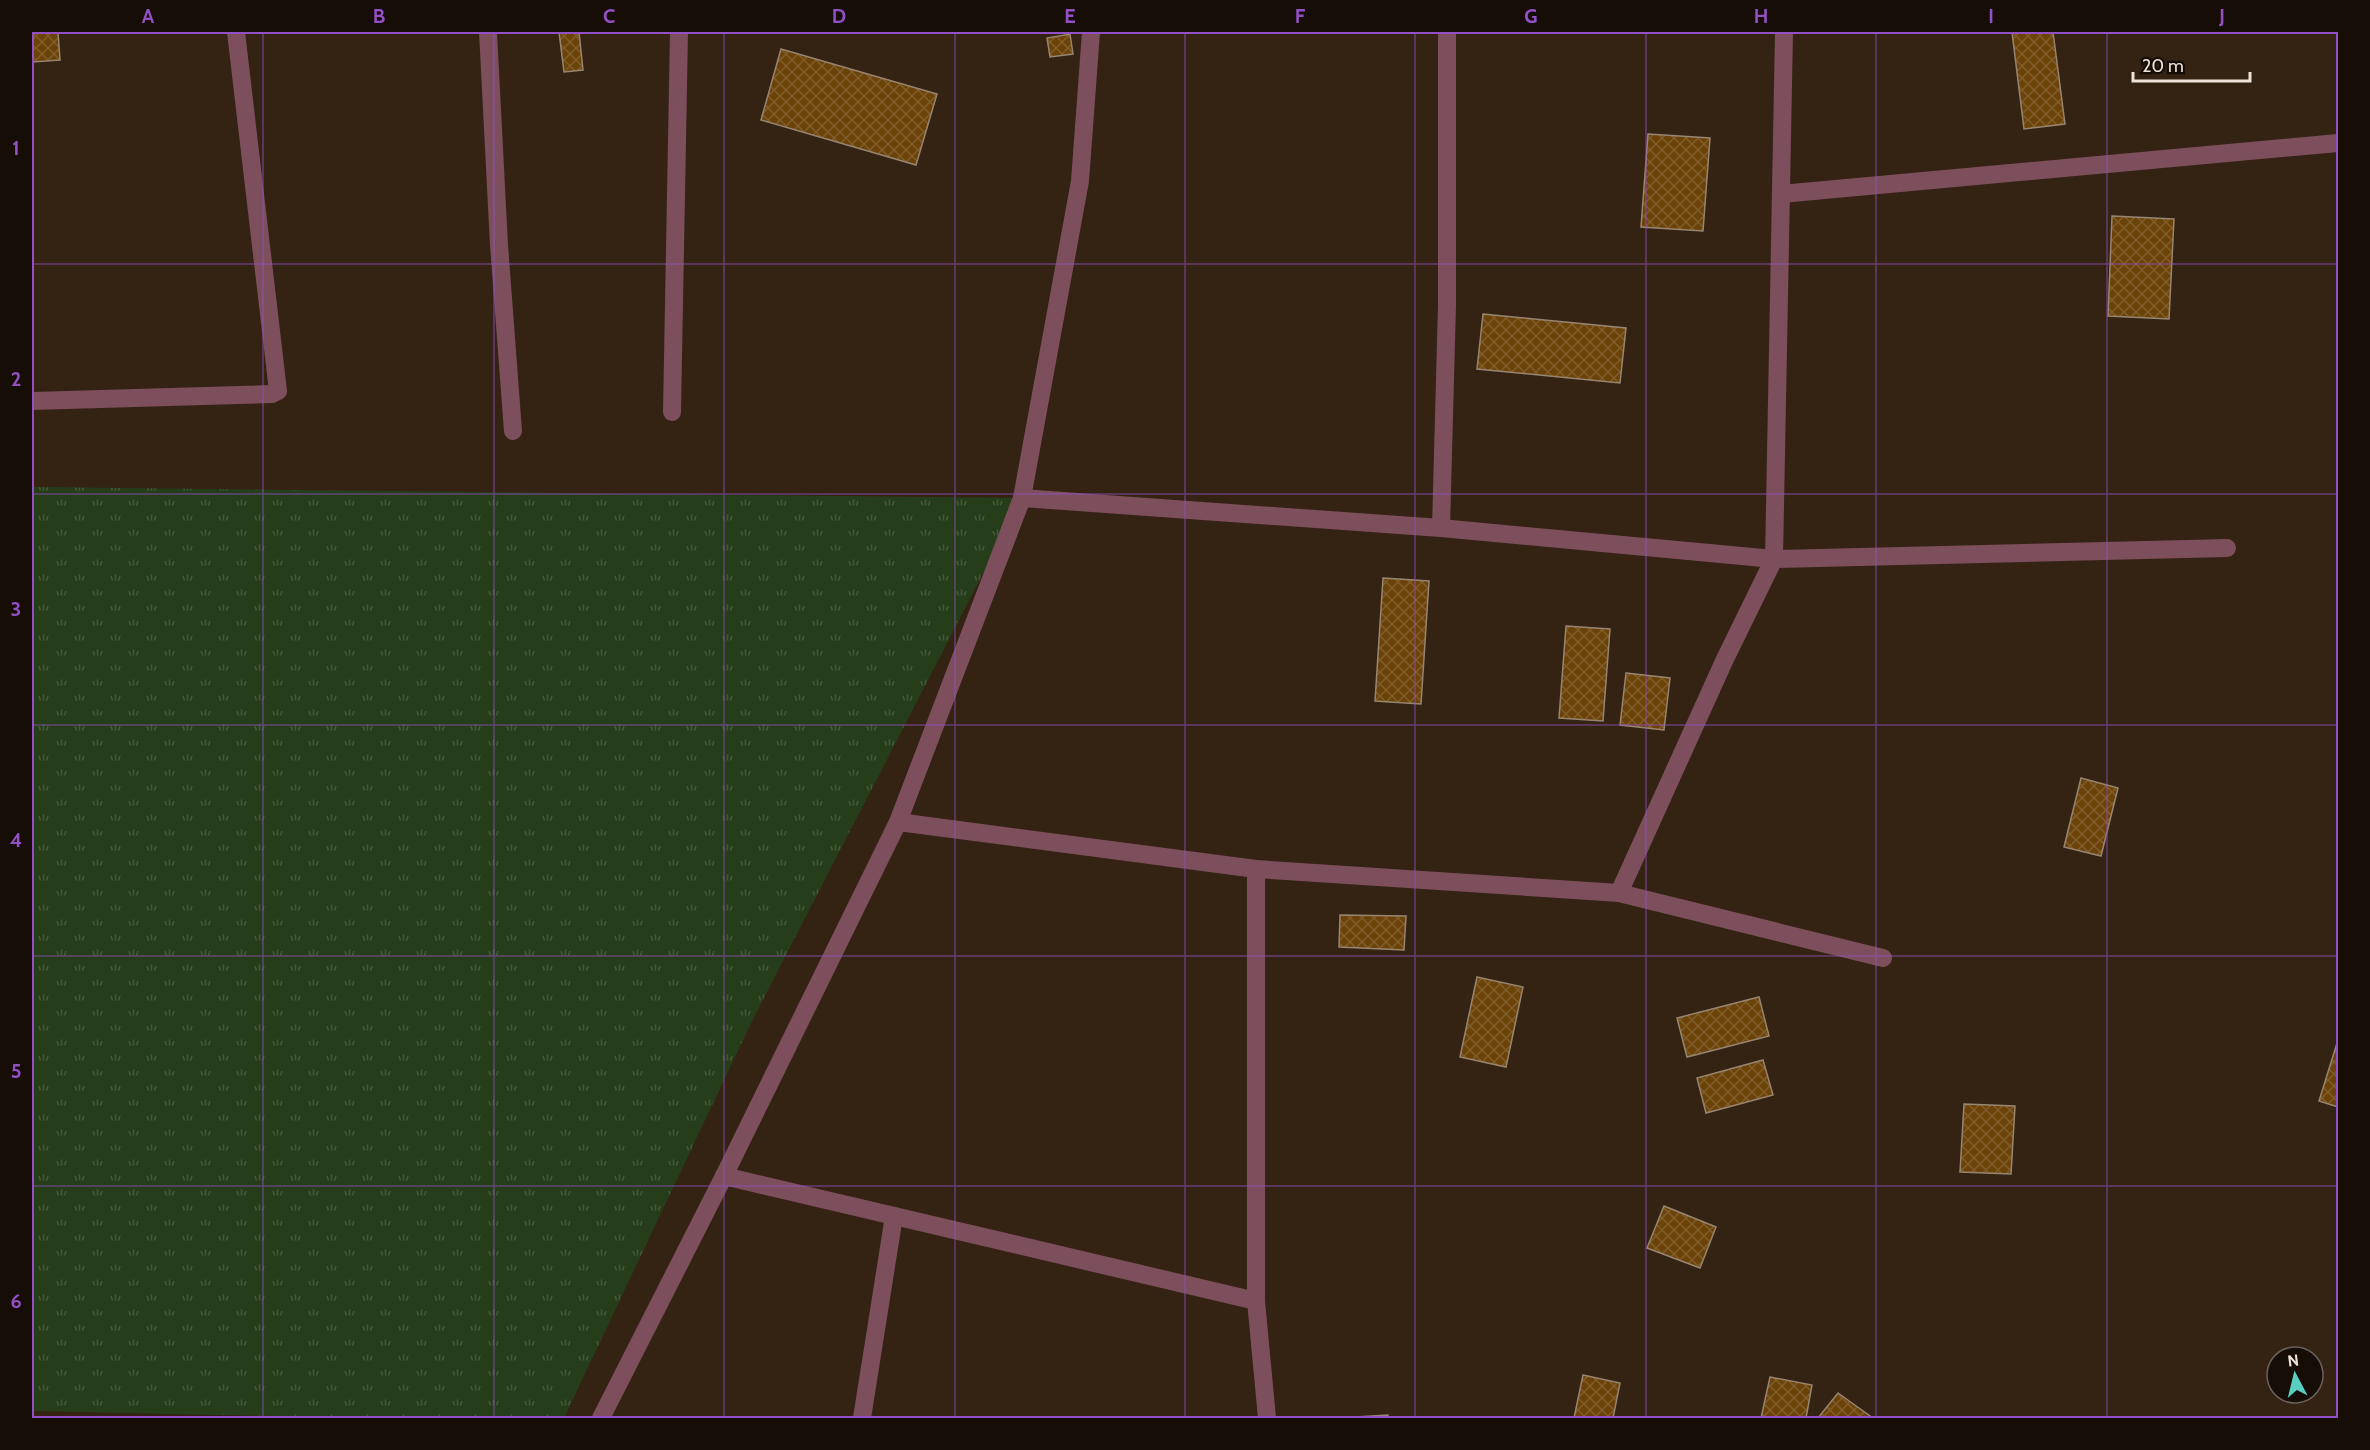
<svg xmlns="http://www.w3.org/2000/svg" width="2370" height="1450" viewBox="0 0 2370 1450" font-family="Cabin,sans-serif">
	<defs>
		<pattern id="grass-tufts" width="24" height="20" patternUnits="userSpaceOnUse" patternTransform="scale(1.5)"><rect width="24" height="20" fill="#253d19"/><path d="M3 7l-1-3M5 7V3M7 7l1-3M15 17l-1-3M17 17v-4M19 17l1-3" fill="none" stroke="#45593a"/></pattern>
		<pattern id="building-cross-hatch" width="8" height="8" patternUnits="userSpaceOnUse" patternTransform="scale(1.5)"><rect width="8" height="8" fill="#6b4207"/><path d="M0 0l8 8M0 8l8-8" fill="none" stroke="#805d2a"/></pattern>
	</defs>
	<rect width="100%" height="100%" fill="#342213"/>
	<!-- grass -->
	<polygon fill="url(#grass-tufts)" points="32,487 1022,498 753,1019 564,1418 369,1418 32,1411"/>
	<!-- building -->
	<g fill="url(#building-cross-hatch)" stroke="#988571" stroke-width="1.5">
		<polygon points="32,32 58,32 60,60 32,62"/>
		<polygon points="559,32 579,32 583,70 564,72"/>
		<polygon points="2012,32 2053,32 2065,124 2024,129"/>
		<polygon points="1070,34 1073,54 1050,57 1047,38"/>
		<polygon points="781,49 937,94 916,165 761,120"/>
		<polygon points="1648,134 1710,138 1703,231 1641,227"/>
		<polygon points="2112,216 2174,219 2169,319 2108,316"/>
		<polygon points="1483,314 1626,328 1620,383 1477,369"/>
		<polygon points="1383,578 1429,581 1421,704 1375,701"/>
		<polygon points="1566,626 1610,629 1603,721 1559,718"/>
		<polygon points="1626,673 1670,678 1664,730 1620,725"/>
		<polygon points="2081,778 2118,788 2101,856 2064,847"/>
		<polygon points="1340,915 1406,916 1404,950 1339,947"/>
		<polygon points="1477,977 1523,987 1506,1067 1460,1057"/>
		<polygon points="1759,997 1769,1036 1687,1057 1677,1018"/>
		<polygon points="2338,1040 2338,1107 2319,1101"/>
		<polygon points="1763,1060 1773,1095 1706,1113 1697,1078"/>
		<polygon points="1964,1104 2015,1106 2011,1174 1960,1172"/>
		<polygon points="1664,1206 1716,1227 1700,1268 1647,1248"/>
		<polygon points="1583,1375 1620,1383 1613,1418 1574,1418"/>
		<polygon points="1770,1377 1812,1385 1806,1418 1761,1418"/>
		<polygon points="1838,1393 1870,1416 1869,1418 1818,1418"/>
		<polygon points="1388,1415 1388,1418 1338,1418"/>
	</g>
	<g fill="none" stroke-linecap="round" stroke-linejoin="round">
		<!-- minor -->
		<g stroke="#7d4e5c" stroke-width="18">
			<polyline points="488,32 499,245 513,431"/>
			<polyline points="1781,194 2338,143"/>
			<polyline points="32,401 272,394 278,391 236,32"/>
			<polyline points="672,412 679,32"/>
			<polyline points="1022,498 1441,528 1774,559 2227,548"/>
			<polyline points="1441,528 1447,305 1447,32"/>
			<polyline points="898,822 1256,869 1619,893 1883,958"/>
			<polyline points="1256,869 1256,1301 1267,1418"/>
			<polyline points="1619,893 1725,659 1774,559 1784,32"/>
			<polyline points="724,1176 1256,1301"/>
			<polyline points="601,1418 724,1176 898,822 1022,498 1080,181 1091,32"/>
			<polyline points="862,1418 894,1216"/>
		</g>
	</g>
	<!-- grid -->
	<path fill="none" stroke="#9250c4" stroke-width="1.5" stroke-opacity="0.55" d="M263,32v1386M494,32v1386M724,32v1386M955,32v1386M1185,32v1386M1415,32v1386M1646,32v1386M1876,32v1386M2107,32v1386M32,264h2306M32,494h2306M32,725h2306M32,956h2306M32,1186h2306"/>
	<!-- border -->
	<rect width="2370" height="1450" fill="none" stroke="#160d07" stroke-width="66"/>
	<!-- north arrow -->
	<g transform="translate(2295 1375) rotate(353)"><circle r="28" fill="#160d07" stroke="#6c625b" stroke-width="1.5"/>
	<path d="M0-4.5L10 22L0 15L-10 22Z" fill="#58cec0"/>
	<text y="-9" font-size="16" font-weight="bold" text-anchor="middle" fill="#ede1d8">N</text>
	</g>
	<!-- scale -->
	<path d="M2133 72v9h117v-9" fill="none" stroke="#ede1d8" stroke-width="3"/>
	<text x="2142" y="72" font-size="18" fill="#ede1d8" stroke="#160d07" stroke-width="4.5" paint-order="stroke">20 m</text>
	<rect x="33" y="33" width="2304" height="1384" fill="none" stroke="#9250c4" stroke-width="2"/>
	<g font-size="20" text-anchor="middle" font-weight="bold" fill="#9250c4">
		<text x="148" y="23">A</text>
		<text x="379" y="23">B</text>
		<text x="609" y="23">C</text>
		<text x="839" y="23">D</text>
		<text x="1070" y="23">E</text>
		<text x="1300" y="23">F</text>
		<text x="1531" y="23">G</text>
		<text x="1761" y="23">H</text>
		<text x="1991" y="23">I</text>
		<text x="2222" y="23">J</text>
		<text x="16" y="155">1</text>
		<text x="16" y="386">2</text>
		<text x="16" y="616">3</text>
		<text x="16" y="847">4</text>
		<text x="16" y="1078">5</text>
		<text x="16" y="1308">6</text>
	</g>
</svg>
